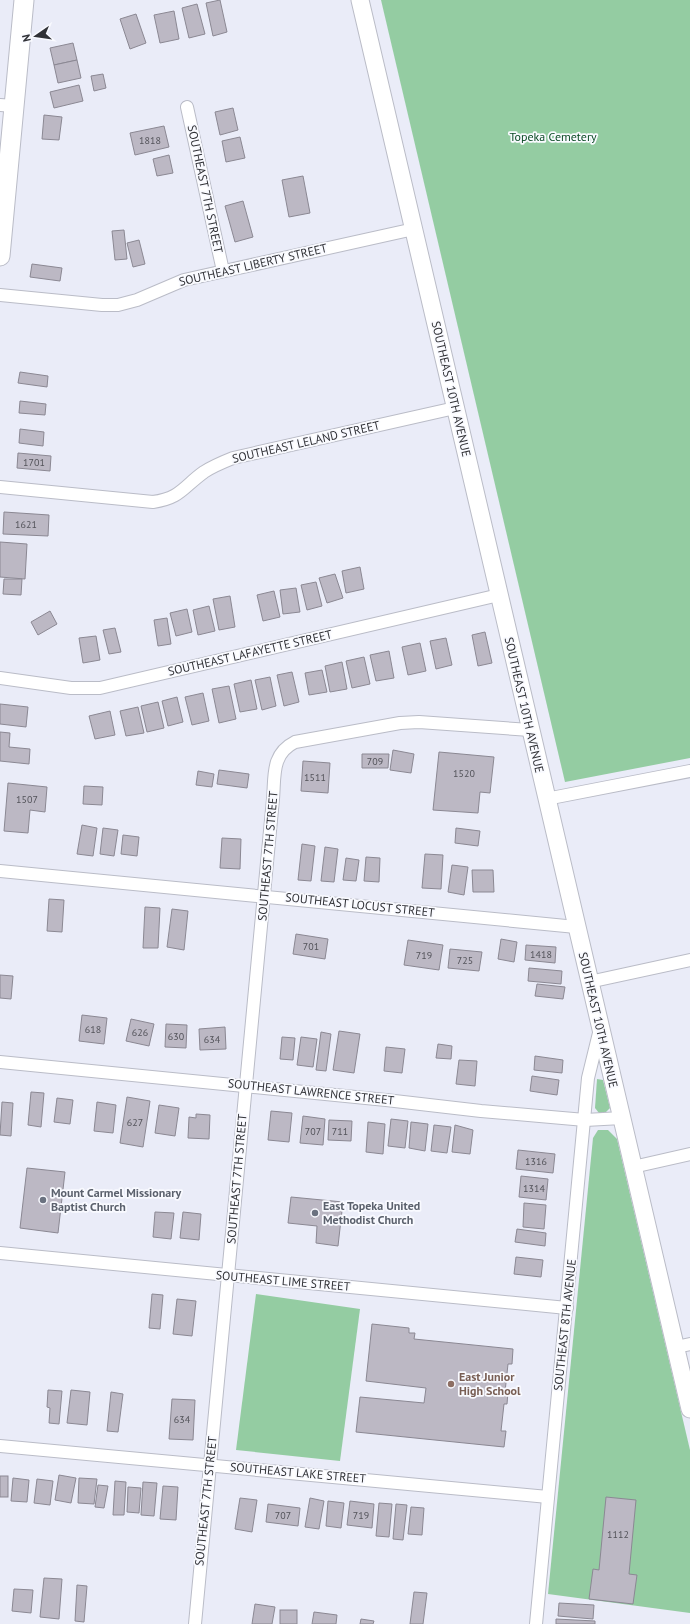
<svg xmlns="http://www.w3.org/2000/svg" width="690" height="1624" viewBox="0 0 690 1624" font-family="'PT Sans',sans-serif">
	<rect width="100%" height="100%" fill="#eaecf8"/>
	<!-- green -->
	<g fill="#94cca2">
		<polygon points="381,0 690,0 690,758 565,782"/>
		<polygon points="597,1079 603,1080 610,1108 605,1113 599,1113 595,1108"/>
		<polygon points="598,1130 608,1130 617,1139 690,1450 690,1613 548,1594 593,1138"/>
		<polygon points="256,1294 360,1309 340,1461 236,1450"/>
	</g>
	<!-- building -->
	<g fill="#bcb8c4" stroke="#8b8893">
		<polygon points="220,0 227,32 213,36 206,3"/>
		<polygon points="197,4 205,34 189,38 182,8"/>
		<polygon points="174,11 179,39 160,43 154,15"/>
		<polygon points="136,14 146,43 130,49 120,19"/>
		<polygon points="73,43 77,60 54,65 50,48"/>
		<polygon points="77,60 81,78 58,83 54,65"/>
		<polygon points="103,74 106,88 94,91 91,76"/>
		<polygon points="79,85 83,101 54,108 50,92"/>
		<polygon points="233,108 238,130 220,135 215,112"/>
		<polygon points="44,115 62,117 59,140 42,139"/>
		<polygon points="164,126 169,147 135,155 130,133"/>
		<polygon points="240,137 245,158 226,162 222,141"/>
		<polygon points="169,155 173,173 157,176 153,159"/>
		<polygon points="303,176 310,213 289,217 282,180"/>
		<polygon points="243,201 253,237 235,242 225,206"/>
		<polygon points="124,230 127,259 115,260 112,231"/>
		<polygon points="139,240 145,264 133,267 127,243"/>
		<polygon points="32,264 62,268 60,281 30,277"/>
		<polygon points="20,372 48,376 47,387 18,383"/>
		<polygon points="20,401 46,404 45,415 19,413"/>
		<polygon points="20,429 44,432 43,446 19,443"/>
		<polygon points="18,453 51,456 50,471 17,468"/>
		<polygon points="4,512 49,515 48,536 3,534"/>
		<polygon points="0,542 27,544 25,579 0,577"/>
		<polygon points="360,567 364,589 346,593 342,571"/>
		<polygon points="335,574 343,598 327,603 319,578"/>
		<polygon points="4,579 22,579 21,595 3,594"/>
		<polygon points="316,582 322,606 307,610 301,585"/>
		<polygon points="296,588 300,612 283,614 280,590"/>
		<polygon points="274,591 280,617 263,621 257,595"/>
		<polygon points="230,596 235,627 219,630 213,599"/>
		<polygon points="209,606 215,631 198,635 193,610"/>
		<polygon points="187,609 192,632 176,636 170,613"/>
		<polygon points="50,611 57,624 38,635 31,622"/>
		<polygon points="167,618 171,644 158,646 154,620"/>
		<polygon points="115,628 121,652 109,654 103,630"/>
		<polygon points="485,632 492,663 478,666 472,635"/>
		<polygon points="96,636 100,660 83,663 79,638"/>
		<polygon points="446,638 452,665 436,669 430,641"/>
		<polygon points="420,643 426,671 408,675 402,647"/>
		<polygon points="389,651 394,678 376,681 370,655"/>
		<polygon points="364,657 370,684 352,688 346,661"/>
		<polygon points="342,662 347,689 330,692 325,666"/>
		<polygon points="322,670 327,692 309,695 305,673"/>
		<polygon points="292,672 299,702 284,706 277,675"/>
		<polygon points="270,677 276,706 262,710 255,680"/>
		<polygon points="251,680 257,709 240,712 234,684"/>
		<polygon points="229,686 236,719 219,723 212,689"/>
		<polygon points="203,693 209,721 192,725 185,697"/>
		<polygon points="177,697 183,722 168,726 162,701"/>
		<polygon points="158,702 164,728 147,732 141,706"/>
		<polygon points="0,704 28,707 26,727 0,724"/>
		<polygon points="138,707 144,733 126,736 120,711"/>
		<polygon points="110,711 115,735 95,739 89,716"/>
		<polygon points="0,732 10,733 9,747 30,749 29,764 0,761"/>
		<polygon points="393,750 414,754 411,773 390,770"/>
		<polygon points="439,752 494,757 490,793 480,792 478,813 433,810"/>
		<polygon points="362,754 389,754 388,768 362,768"/>
		<polygon points="303,761 330,763 328,793 301,791"/>
		<polygon points="219,770 249,774 247,788 217,784"/>
		<polygon points="198,771 214,774 212,787 196,785"/>
		<polygon points="8,783 47,787 45,812 30,810 28,833 4,831"/>
		<polygon points="84,786 103,787 102,805 83,804"/>
		<polygon points="82,825 97,828 93,856 77,854"/>
		<polygon points="103,828 118,830 114,856 100,854"/>
		<polygon points="456,828 480,831 478,846 455,843"/>
		<polygon points="123,835 139,837 137,856 121,854"/>
		<polygon points="222,838 241,839 240,869 220,868"/>
		<polygon points="302,844 315,846 311,881 298,880"/>
		<polygon points="325,847 338,849 334,882 321,881"/>
		<polygon points="425,854 443,855 441,889 422,888"/>
		<polygon points="366,857 380,858 379,882 364,881"/>
		<polygon points="346,858 359,860 356,881 343,880"/>
		<polygon points="452,865 468,867 464,895 448,892"/>
		<polygon points="472,870 493,870 494,892 473,892"/>
		<polygon points="49,899 64,900 62,932 47,931"/>
		<polygon points="145,907 160,908 158,948 143,948"/>
		<polygon points="172,909 188,911 184,950 167,947"/>
		<polygon points="296,934 328,939 325,959 293,954"/>
		<polygon points="501,939 517,942 514,962 498,959"/>
		<polygon points="408,940 443,945 439,970 404,965"/>
		<polygon points="526,945 556,947 555,963 525,960"/>
		<polygon points="450,949 482,952 479,971 448,968"/>
		<polygon points="529,968 562,971 561,984 528,981"/>
		<polygon points="0,975 13,976 11,999 0,998"/>
		<polygon points="537,984 565,987 563,999 535,996"/>
		<polygon points="82,1015 107,1018 104,1044 79,1041"/>
		<polygon points="131,1019 154,1024 149,1046 126,1041"/>
		<polygon points="166,1024 187,1025 186,1048 165,1047"/>
		<polygon points="225,1027 226,1049 200,1050 199,1029"/>
		<polygon points="339,1031 360,1034 354,1073 333,1070"/>
		<polygon points="321,1032 331,1034 326,1071 316,1070"/>
		<polygon points="282,1037 295,1038 293,1060 280,1059"/>
		<polygon points="301,1037 317,1039 313,1067 297,1065"/>
		<polygon points="438,1044 452,1046 451,1059 436,1058"/>
		<polygon points="386,1047 405,1049 402,1073 384,1071"/>
		<polygon points="535,1056 563,1060 562,1073 534,1070"/>
		<polygon points="459,1060 477,1061 475,1086 456,1084"/>
		<polygon points="532,1076 559,1080 557,1095 530,1091"/>
		<polygon points="31,1092 44,1093 41,1127 28,1125"/>
		<polygon points="127,1097 150,1101 143,1147 120,1143"/>
		<polygon points="57,1098 73,1100 70,1124 54,1122"/>
		<polygon points="2,1102 13,1103 11,1136 0,1135"/>
		<polygon points="97,1102 116,1105 113,1133 94,1131"/>
		<polygon points="159,1105 179,1108 175,1136 155,1133"/>
		<polygon points="271,1111 292,1113 289,1142 268,1140"/>
		<polygon points="196,1114 210,1115 209,1139 188,1138 189,1117 196,1118"/>
		<polygon points="303,1116 325,1119 323,1145 300,1143"/>
		<polygon points="391,1119 408,1121 405,1148 388,1146"/>
		<polygon points="329,1120 352,1121 351,1141 328,1140"/>
		<polygon points="368,1122 385,1124 383,1154 366,1152"/>
		<polygon points="411,1122 428,1124 425,1151 409,1148"/>
		<polygon points="434,1125 451,1127 447,1153 431,1151"/>
		<polygon points="455,1125 473,1130 470,1154 452,1152"/>
		<polygon points="518,1150 555,1154 553,1173 516,1169"/>
		<polygon points="27,1168 65,1172 58,1233 20,1228"/>
		<polygon points="521,1176 548,1179 546,1200 519,1197"/>
		<polygon points="291,1197 343,1202 338,1246 316,1243 317,1226 288,1223"/>
		<polygon points="524,1203 546,1205 544,1229 523,1227"/>
		<polygon points="155,1212 174,1213 171,1239 153,1237"/>
		<polygon points="183,1212 201,1214 199,1240 180,1238"/>
		<polygon points="517,1229 546,1233 545,1246 515,1242"/>
		<polygon points="516,1257 543,1260 541,1277 514,1274"/>
		<polygon points="152,1294 163,1295 160,1329 149,1328"/>
		<polygon points="177,1299 196,1301 192,1336 173,1334"/>
		<polygon points="372,1324 409,1328 409,1333 415,1333 414,1339 513,1349 512,1364 508,1364 505,1392 508,1392 507,1404 504,1404 501,1431 506,1431 504,1447 356,1432 360,1397 424,1403 426,1388 366,1381"/>
		<polygon points="48,1390 62,1391 59,1424 49,1423 50,1408 47,1407"/>
		<polygon points="71,1390 90,1392 87,1425 67,1423"/>
		<polygon points="111,1392 123,1394 118,1432 107,1431"/>
		<polygon points="172,1399 195,1400 193,1440 169,1439"/>
		<polygon points="59,1475 76,1478 71,1503 55,1500"/>
		<rect x="0" y="1476" width="8" height="21"/>
		<polygon points="13,1478 29,1480 27,1502 11,1501"/>
		<polygon points="79,1478 97,1479 94,1504 78,1503"/>
		<polygon points="37,1479 53,1481 50,1505 34,1503"/>
		<polygon points="115,1481 126,1482 124,1515 113,1515"/>
		<polygon points="143,1482 157,1483 154,1516 141,1515"/>
		<polygon points="98,1485 108,1486 104,1508 95,1507"/>
		<polygon points="163,1486 178,1487 176,1520 160,1519"/>
		<polygon points="128,1487 141,1488 139,1513 127,1512"/>
		<polygon points="606,1497 636,1500 629,1574 637,1575 633,1604 589,1599 593,1569 599,1570"/>
		<polygon points="240,1498 257,1500 252,1532 235,1529"/>
		<polygon points="310,1498 324,1501 319,1529 305,1527"/>
		<polygon points="328,1501 344,1503 341,1528 326,1526"/>
		<polygon points="350,1501 374,1504 372,1528 347,1525"/>
		<polygon points="379,1503 392,1504 389,1537 376,1536"/>
		<polygon points="268,1504 300,1508 298,1526 266,1522"/>
		<polygon points="396,1504 407,1505 403,1540 393,1539"/>
		<polygon points="411,1507 424,1508 422,1535 408,1534"/>
		<polygon points="44,1578 62,1579 59,1619 40,1617"/>
		<polygon points="77,1585 87,1586 84,1622 75,1621"/>
		<polygon points="14,1589 33,1590 31,1613 12,1611"/>
		<polygon points="414,1592 427,1593 423,1624 410,1624"/>
		<polygon points="559,1603 594,1605 593,1619 558,1616"/>
		<polygon points="255,1604 275,1607 272,1624 252,1624"/>
		<rect x="280" y="1610" width="17" height="14"/>
		<polygon points="314,1612 337,1615 336,1624 312,1624"/>
		<polygon points="361,1619 374,1621 373,1624 360,1624"/>
		<polygon points="556,1619 595,1621 595,1624 556,1624"/>
	</g>
	<g fill="none" stroke-linecap="round" stroke-linejoin="round">
		<defs>
			<g id="minor">
				<polyline points="0,105 14,106"/>
				<polyline points="187,107 223,271"/>
				<polyline points="0,295 102,305 118,305 137,300 184,280 414,229"/>
				<path d="M0,487l153,15c28,-4 30,-15 51,-30 9,-6 19,-10 29,-14l222,-50"/>
				<polyline points="0,678 71,688 100,688 499,595"/>
				<polyline points="546,799 690,771"/>
				<polyline points="0,871 576,927"/>
				<polyline points="589,982 690,960"/>
				<polyline points="0,1062 386,1100 481,1111 585,1120 622,1118"/>
				<polyline points="633,1167 690,1154"/>
				<polyline points="0,1253 567,1308"/>
				<polyline points="676,1347 690,1344"/>
				<polyline points="0,1446 548,1497"/>
				<path d="M195,1624l78,-825c2,-23 -2,-45 22,-57l105,-19 19,-1 111,8"/>
				<polyline points="536,1624 588,1078 600,1029"/>
			</g>
			<polyline id="secondary" points="360,0 690,1409"/>
			<polyline id="primary" points="0,256 24,0"/>
		</defs>
		<!-- minor casing -->
		<use href="#minor" stroke="#babcc7" stroke-width="14"/>
		<!-- secondary casing -->
		<use href="#secondary" stroke="#babcc7" stroke-width="19"/>
		<!-- primary casing -->
		<use href="#primary" stroke="#babcc7" stroke-width="21"/>
		<!-- minor -->
		<use href="#minor" stroke="#fff" stroke-width="12"/>
		<!-- secondary -->
		<use href="#secondary" stroke="#fff" stroke-width="17"/>
		<!-- primary -->
		<use href="#primary" stroke="#fff" stroke-width="19"/>
	</g>
	<!-- markers -->
	<g fill="#6b7280" stroke="#f9faff" stroke-width="1.5">
		<circle cx="43" cy="1200" r="4"/>
		<circle cx="315" cy="1213" r="4"/>
	</g>
	<circle fill="#8d6e63" stroke="#f9faff" stroke-width="1.5" cx="451" cy="1384" r="4"/>
	<g text-anchor="middle" stroke-width="3.5" stroke-linejoin="round" paint-order="stroke">
		<!-- number labels -->
		<g font-size="10" fill="#53535a">
			<text x="150" y="144">1818</text>
			<text x="34" y="466">1701</text>
			<text x="26" y="528">1621</text>
			<text x="375" y="765">709</text>
			<text x="464" y="777">1520</text>
			<text x="315" y="781">1511</text>
			<text x="27" y="803">1507</text>
			<text x="311" y="950">701</text>
			<text x="541" y="958">1418</text>
			<text x="424" y="959">719</text>
			<text x="465" y="964">725</text>
			<text x="93" y="1033">618</text>
			<text x="140" y="1036">626</text>
			<text x="176" y="1040">630</text>
			<text x="212" y="1043">634</text>
			<text x="135" y="1126">627</text>
			<text x="313" y="1135">707</text>
			<text x="340" y="1135">711</text>
			<text x="536" y="1165">1316</text>
			<text x="534" y="1192">1314</text>
			<text x="182" y="1423">634</text>
			<text x="283" y="1519">707</text>
			<text x="361" y="1519">719</text>
			<text x="618" y="1538">1112</text>
		</g>
		<!-- park labels -->
		<g font-size="12" fill="#0a4a24" stroke="#f9faff">
			<text x="553" y="141">Topeka Cemetery</text>
		</g>
		<!-- street labels -->
		<g font-size="12" fill="#303136" stroke="#f9faff">
			<text transform="translate(205 189) rotate(78)" y="4">SOUTHEAST 7TH STREET</text>
			<text transform="translate(253 265) rotate(-13)" y="4">SOUTHEAST LIBERTY STREET</text>
			<text transform="translate(451 389) rotate(77)" y="4">SOUTHEAST 10TH AVENUE</text>
			<text transform="translate(306 442) rotate(-13)" y="4">SOUTHEAST LELAND STREET</text>
			<text transform="translate(250 653) rotate(-13)" y="4">SOUTHEAST LAFAYETTE STREET</text>
			<text transform="translate(524 705) rotate(77)" y="4">SOUTHEAST 10TH AVENUE</text>
			<text transform="translate(268 856) rotate(-85)" y="4">SOUTHEAST 7TH STREET</text>
			<text transform="translate(360 905) rotate(6)" y="4">SOUTHEAST LOCUST STREET</text>
			<text transform="translate(598 1020) rotate(77)" y="4">SOUTHEAST 10TH AVENUE</text>
			<text transform="translate(311 1092) rotate(6)" y="4">SOUTHEAST LAWRENCE STREET</text>
			<text transform="translate(237 1179) rotate(-85)" y="4">SOUTHEAST 7TH STREET</text>
			<text transform="translate(283 1281) rotate(5)" y="4">SOUTHEAST LIME STREET</text>
			<text transform="translate(565 1325) rotate(-84)" y="4">SOUTHEAST 8TH AVENUE</text>
			<text transform="translate(298 1473) rotate(5)" y="4">SOUTHEAST LAKE STREET</text>
			<text transform="translate(206 1501) rotate(-84)" y="4">SOUTHEAST 7TH STREET</text>
		</g>
		<!-- worship labels -->
		<g font-size="12" font-weight="bold" fill="#5b616d" stroke="#f9faff" text-anchor="start">
			<text x="51" y="1197">Mount Carmel Missionary<tspan x="51" dy="14">Baptist Church</tspan></text>
			<text x="323" y="1210">East Topeka United<tspan x="323" dy="14">Methodist Church</tspan></text>
		</g>
		<!-- education labels -->
		<g font-size="12" font-weight="bold" fill="#785e54" stroke="#f9faff" text-anchor="start">
			<text x="459" y="1381">East Junior<tspan x="459" dy="14">High School</tspan></text>
		</g>
	</g>
	<!-- north arrow -->
	<g transform="translate(36 36) rotate(257)" stroke="#f9faff" stroke-width="3" paint-order="stroke">
	<path d="M0-3L7 15L0 10L-7 15Z" fill="#303136"/>
	<text y="-6" font-size="11" font-weight="bold" text-anchor="middle" fill="#303136">N</text>
	</g>
</svg>
